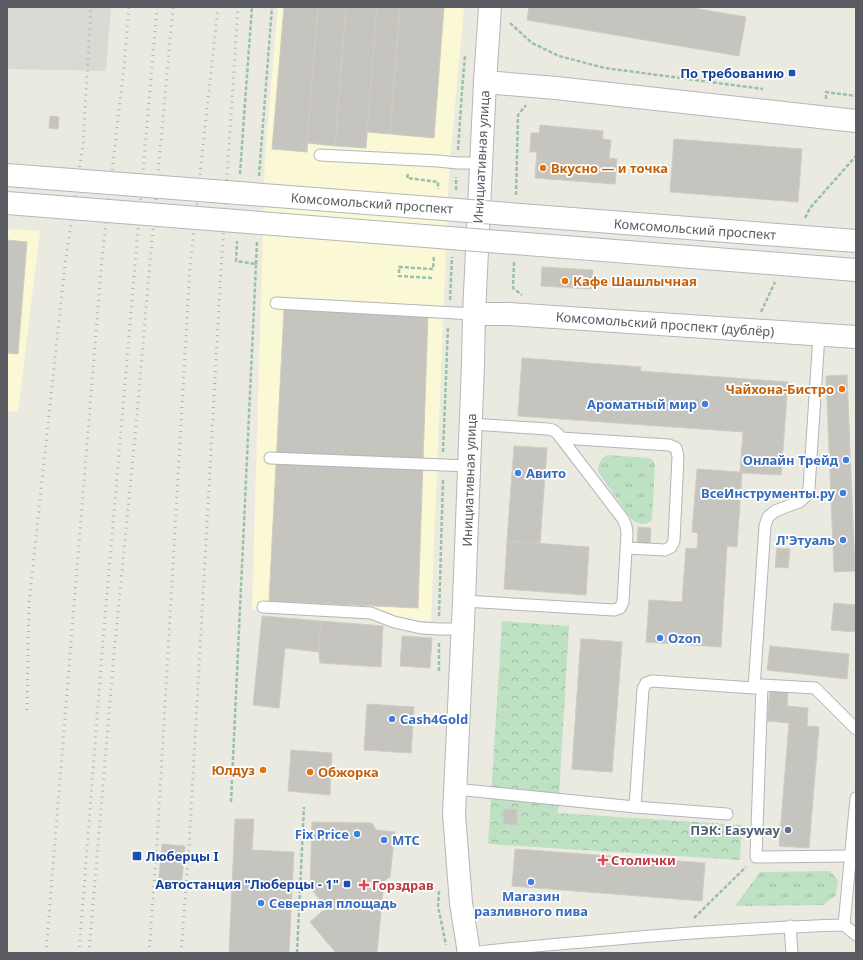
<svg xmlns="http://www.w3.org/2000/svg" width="863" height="960" viewBox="0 0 863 960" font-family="'Noto Sans',sans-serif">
	<defs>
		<pattern id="grass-tufts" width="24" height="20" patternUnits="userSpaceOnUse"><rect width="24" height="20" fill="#bee1c4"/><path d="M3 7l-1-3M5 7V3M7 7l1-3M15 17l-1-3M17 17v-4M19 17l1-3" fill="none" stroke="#9db9a3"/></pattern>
		<pattern id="forest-crowns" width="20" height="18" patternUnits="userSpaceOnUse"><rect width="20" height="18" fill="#bee1c4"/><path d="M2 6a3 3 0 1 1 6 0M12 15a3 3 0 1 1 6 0" fill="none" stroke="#9db9a3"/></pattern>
	</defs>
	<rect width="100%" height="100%" fill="#ebeae1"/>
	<!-- commercial -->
	<g fill="#fbf8d6">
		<polygon points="278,7 464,7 449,173 431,621 252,610 265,157"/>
		<polygon points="7,229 40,231 18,412 7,411"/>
	</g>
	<!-- industrial -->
	<polygon fill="#dad9d3" points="7,7 111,7 106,71 7,69"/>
	<!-- grass -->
	<g fill="url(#grass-tufts)">
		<path d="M607,455l42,3 4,2 2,6 -3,53c-4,8 -15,5 -21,0l-32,-46c-3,-8 2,-14 8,-18z"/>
		<polygon points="830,871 838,880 836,895 823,905 735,906 760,872"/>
	</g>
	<!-- forest -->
	<polygon fill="url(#forest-crowns)" points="502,621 569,626 558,813 742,825 740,860 488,844"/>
	<!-- building -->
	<g fill="#c6c4be" stroke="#cfcdc0">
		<polygon points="284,7 318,7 307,152 272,149"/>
		<polygon points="318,7 346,7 335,146 307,143"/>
		<polygon points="346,7 377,7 366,148 335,146"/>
		<polygon points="377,7 400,7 390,134 367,132"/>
		<polygon points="400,7 444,7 434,138 390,134"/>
		<polygon points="529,7 688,7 746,17 739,56 527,20"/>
		<polygon points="50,116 59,117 58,129 49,128"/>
		<polygon points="540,125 603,131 603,139 611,140 609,158 617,159 615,184 535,178 537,152 530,152 531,133 539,133"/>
		<polygon points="674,139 802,149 798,202 670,192"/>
		<polygon points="7,240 27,242 18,354 7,353"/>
		<polygon points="542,267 593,270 592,289 541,286"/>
		<polygon points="284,309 428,315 418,608 269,601"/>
		<polygon points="522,358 641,367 640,371 788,382 781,475 742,473 737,547 727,546 721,647 646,642 649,600 682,602 686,548 697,549 698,533 692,532 697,469 740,472 743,432 518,416"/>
		<polygon points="847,375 855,571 834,572 826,376"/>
		<polygon points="514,446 547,448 540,544 507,541"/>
		<polygon points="638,527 651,528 650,545 637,544"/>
		<polygon points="507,541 589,547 586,595 504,589"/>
		<polygon points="777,548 790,549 788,568 775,567"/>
		<polygon points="834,603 856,605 856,632 831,630"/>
		<polygon points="262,616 321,621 319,652 285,648 279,708 253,705"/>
		<polygon points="321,621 383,626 381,667 320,663 319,652"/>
		<polygon points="402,636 432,638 430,668 400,666"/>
		<polygon points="581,639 622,642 612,772 572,769"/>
		<polygon points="581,639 622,642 612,772 572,769"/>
		<polygon points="770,646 849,654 847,679 767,670"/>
		<polygon points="770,689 788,691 787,706 808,708 807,726 819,727 809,848 779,846 789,723 767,721"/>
		<polygon points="367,704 414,707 411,753 364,750"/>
		<polygon points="291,750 332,753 330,795 288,791"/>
		<polygon points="503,809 517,809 517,824 504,824"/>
		<polygon points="235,819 254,819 252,850 294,852 289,953 229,953"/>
		<polygon points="312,822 372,823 376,830 395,832 390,877 384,881 377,953 336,953 310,922 326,908 310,887"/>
		<polygon points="162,844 185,846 181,890 158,888"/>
		<polygon points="515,849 705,863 702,901 512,886"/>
	</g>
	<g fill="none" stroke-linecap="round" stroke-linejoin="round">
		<defs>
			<g id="lane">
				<polyline points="320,155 438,161 457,163 481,163"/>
				<polyline points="276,303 474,314"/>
				<polyline points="561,438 669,445 676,448 678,456 674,541 671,547 665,550 627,548"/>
				<polyline points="270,458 469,466"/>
				<polyline points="464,601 614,610 620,608 623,602 627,533 626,526 623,519 558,434 553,430 548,429 471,424"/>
				<polyline points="263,607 371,613 394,622 421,628 439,629 463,629"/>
				<polyline points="455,789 635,807"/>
				<polyline points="727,814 635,807 643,689 646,683 652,681 754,688 765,526 768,517 775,511 799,502 806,496 809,488 819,335"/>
				<polyline points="851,856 756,857 762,685 815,688 856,729"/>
				<polyline points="844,925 856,935"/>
				<polyline points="790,926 792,953"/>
				<path d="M473,953c51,-7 103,-10 154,-15 72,-6 145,-11 217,-13l12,-127"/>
			</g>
			<g id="secondary">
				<polyline points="485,82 556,88 856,121"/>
				<polyline points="474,314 509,314 856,337"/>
				<polyline points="469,953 461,903 454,814 464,601 473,364 474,314 485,82 490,7"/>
			</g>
		</defs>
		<!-- lane casing -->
		<use href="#lane" stroke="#b3b5ba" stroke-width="13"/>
		<!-- secondary casing -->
		<use href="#secondary" stroke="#b4b6bc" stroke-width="24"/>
		<!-- path -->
		<g stroke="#99c1aa" stroke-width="2.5" stroke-dasharray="4 2" stroke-linecap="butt">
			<polyline points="510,23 532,43 559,56 605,68 763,89"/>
			<polyline points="826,99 826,92 856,96"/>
			<polyline points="458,150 462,91 465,56"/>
			<polyline points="240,174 243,130 252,7"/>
			<polyline points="408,174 407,178 438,182 438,189"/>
			<polyline points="259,176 272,7"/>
			<polyline points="456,190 456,177"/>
			<polyline points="516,195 518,115 526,105"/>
			<polyline points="805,218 810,208 856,156"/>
			<polyline points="514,262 513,288 522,295"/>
			<polyline points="256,264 257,241"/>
			<polyline points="432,278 399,276 399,267 433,269 434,256"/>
			<polyline points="450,300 452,257"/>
			<polyline points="761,312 775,282"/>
			<polyline points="443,452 448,327"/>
			<polyline points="439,616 443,479"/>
			<polyline points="439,643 439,672"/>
			<polyline points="231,802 256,264 236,261 237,241"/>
			<polyline points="439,891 438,906 446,945"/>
			<polyline points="694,918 746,867"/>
			<polyline points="297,953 304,807"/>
		</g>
		<!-- lane -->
		<use href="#lane" stroke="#fff" stroke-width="11"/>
		<!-- secondary -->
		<use href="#secondary" stroke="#fff" stroke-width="22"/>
		<!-- rail -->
		<g stroke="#b1b2b2" stroke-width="3" stroke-dasharray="1 5" stroke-linecap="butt">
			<polyline points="27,710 29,603 65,264 83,145 91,7"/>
			<polyline points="46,953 102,258 124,66 129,7"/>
			<polyline points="79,953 102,653 157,7"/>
			<polyline points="89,953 114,654 136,426 150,262 173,7"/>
			<polyline points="149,953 157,843 190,267 218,7"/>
			<polyline points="181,953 189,847 221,270 238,7"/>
		</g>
		<defs>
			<g id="secondary-bridge">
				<polyline points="7,175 856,241"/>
				<polyline points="7,203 856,270"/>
			</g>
		</defs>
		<!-- secondary-bridge casing -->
		<use href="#secondary-bridge" stroke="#b4b6bc" stroke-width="24" stroke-linecap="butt"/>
		<!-- secondary-bridge -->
		<use href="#secondary-bridge" stroke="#fff" stroke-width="22"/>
	</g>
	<!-- markers -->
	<g fill="#1a4fb4" stroke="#fff" stroke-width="1.5">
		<rect x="788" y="69" width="8" height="8" rx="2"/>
		<rect x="132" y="851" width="10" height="10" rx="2"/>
		<rect x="343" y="880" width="8" height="8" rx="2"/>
	</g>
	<g fill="#e8710a" stroke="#fff" stroke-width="1.5">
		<circle cx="543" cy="168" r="4"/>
		<circle cx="565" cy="281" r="4"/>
		<circle cx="842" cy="389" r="4"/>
		<circle cx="263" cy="770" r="4"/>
		<circle cx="310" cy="772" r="4"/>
	</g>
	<g fill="#3f7fe0" stroke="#fff" stroke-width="1.5">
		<circle cx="705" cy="404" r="4"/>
		<circle cx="846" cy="460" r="4"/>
		<circle cx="518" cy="473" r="4"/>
		<circle cx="843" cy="493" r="4"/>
		<circle cx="843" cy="540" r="4"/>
		<circle cx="660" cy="638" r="4"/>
		<circle cx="392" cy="719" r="4"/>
		<circle cx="357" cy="834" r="4"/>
		<circle cx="384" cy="840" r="4"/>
		<circle cx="531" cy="882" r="4"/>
		<circle cx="261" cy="903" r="4"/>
	</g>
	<circle fill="#5c6f8a" stroke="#fff" stroke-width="1.5" cx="788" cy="830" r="4"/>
	<g fill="#e0444e" stroke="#fff" stroke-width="1.5">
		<path d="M601 854h4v4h4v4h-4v4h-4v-4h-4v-4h4z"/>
		<path d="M362 879h4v4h4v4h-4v4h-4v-4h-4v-4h4z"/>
	</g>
	<g text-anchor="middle" stroke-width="3.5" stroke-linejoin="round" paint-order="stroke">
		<!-- transit labels -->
		<g font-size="13" font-weight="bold" fill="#164399" stroke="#fff" text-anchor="end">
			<text x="784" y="78">По требованию</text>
			<text x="146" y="861" text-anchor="start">Люберцы I</text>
			<text x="339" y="889">Автостанция "Люберцы - 1"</text>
		</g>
		<!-- street labels -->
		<g font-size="13" fill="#595b60" stroke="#fff">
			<text transform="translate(481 157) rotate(-87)" y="5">Инициативная улица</text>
			<text transform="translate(372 203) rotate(4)" y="5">Комсомольский проспект</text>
			<text transform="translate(695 229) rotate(4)" y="5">Комсомольский проспект</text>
			<text transform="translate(665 324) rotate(4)" y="5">Комсомольский проспект (дублёр)</text>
			<text transform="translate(469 480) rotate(-88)" y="5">Инициативная улица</text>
		</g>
		<!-- food labels -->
		<g font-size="13" font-weight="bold" fill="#c56008" stroke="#fff" text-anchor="start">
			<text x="551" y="173">Вкусно — и точка</text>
			<text x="573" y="286">Кафе Шашлычная</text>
			<text x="834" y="394" text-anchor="end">Чайхона-Бистро</text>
			<text x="255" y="775" text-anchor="end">Юлдуз</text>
			<text x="318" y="777">Обжорка</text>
		</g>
		<!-- shop labels -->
		<g font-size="13" font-weight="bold" fill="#366cbe" stroke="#fff" text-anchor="end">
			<text x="697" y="409">Ароматный мир</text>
			<text x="838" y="465">Онлайн Трейд</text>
			<text x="526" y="478" text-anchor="start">Авито</text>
			<text x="835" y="498">ВсеИнструменты.ру</text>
			<text x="835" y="545">Л'Этуаль</text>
			<text x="668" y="643" text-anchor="start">Ozon</text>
			<text x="400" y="724" text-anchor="start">Cash4Gold</text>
			<text x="349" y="839">Fix Price</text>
			<text x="392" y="845" text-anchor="start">МТС</text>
			<text x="531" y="901" text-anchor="middle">Магазин<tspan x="531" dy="15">разливного пива</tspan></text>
			<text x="269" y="908" text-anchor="start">Северная площадь</text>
		</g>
		<!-- service labels -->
		<g font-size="13" font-weight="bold" fill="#4e5e75" stroke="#fff" text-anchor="end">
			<text x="780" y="835">ПЭК: Easyway</text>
		</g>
		<!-- health labels -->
		<g font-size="13" font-weight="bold" fill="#be3a42" stroke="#fff" text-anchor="start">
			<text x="611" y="865">Столички</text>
			<text x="372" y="890">Горздрав</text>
		</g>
	</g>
	<!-- border -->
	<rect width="863" height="960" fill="none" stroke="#595b60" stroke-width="16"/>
</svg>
